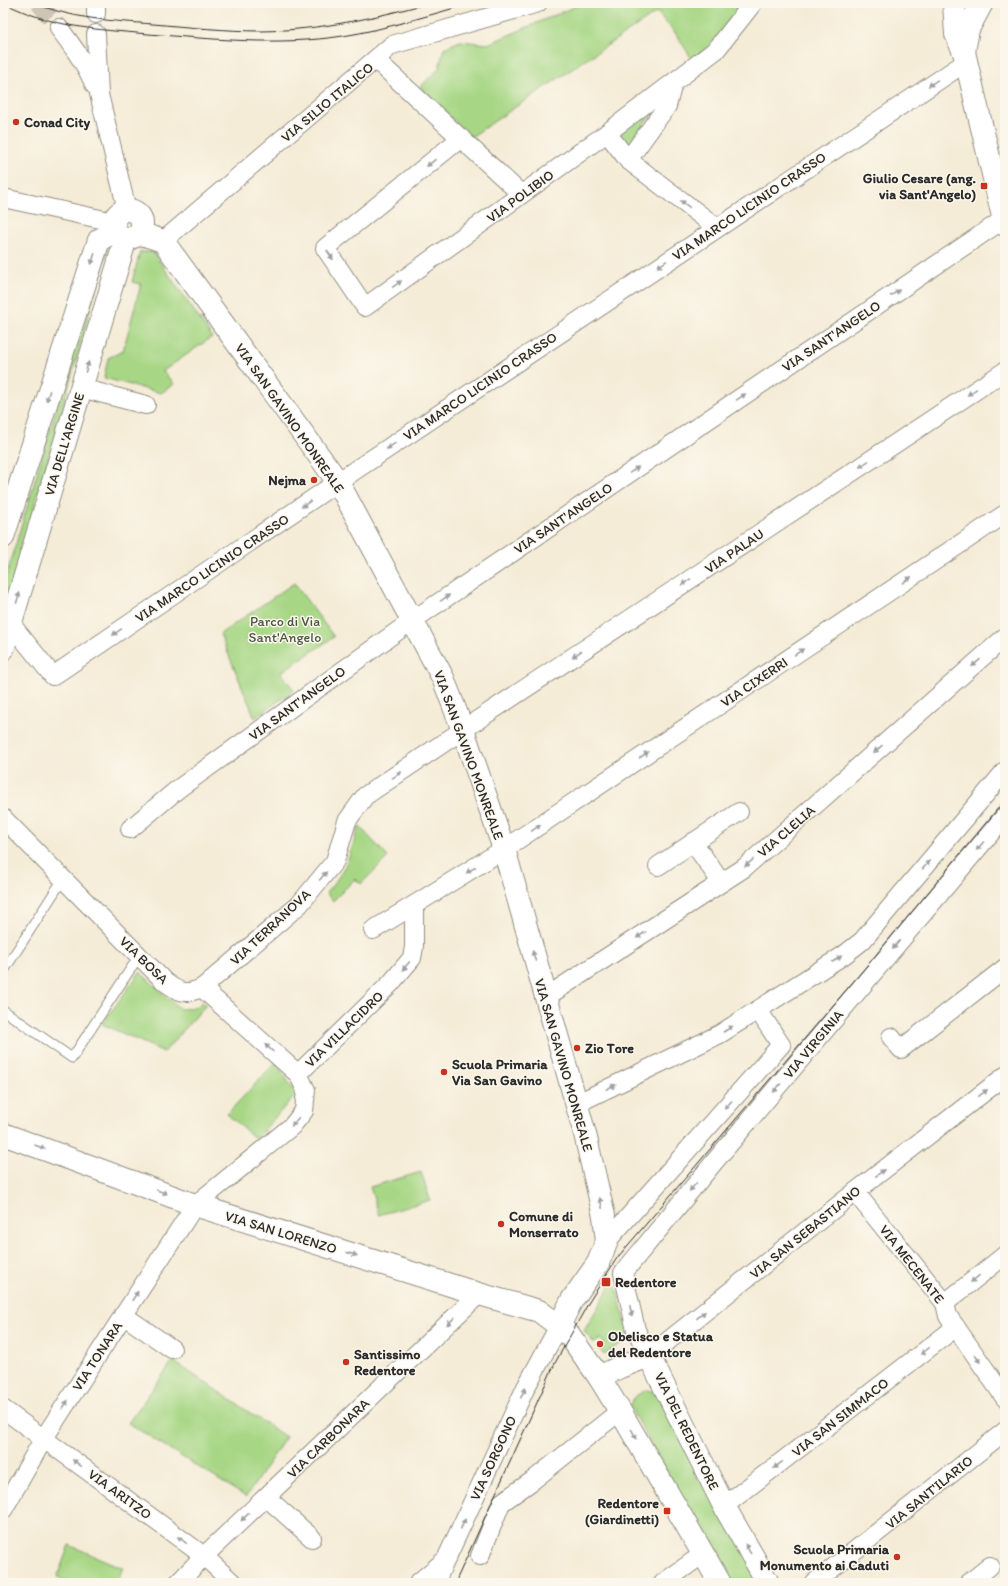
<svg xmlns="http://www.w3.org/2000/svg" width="1008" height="1586" viewBox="0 0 1008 1586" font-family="Itim,sans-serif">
	<rect width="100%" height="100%" fill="#fbf7ec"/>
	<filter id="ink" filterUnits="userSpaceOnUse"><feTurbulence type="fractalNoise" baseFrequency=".025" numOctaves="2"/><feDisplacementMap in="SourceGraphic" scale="8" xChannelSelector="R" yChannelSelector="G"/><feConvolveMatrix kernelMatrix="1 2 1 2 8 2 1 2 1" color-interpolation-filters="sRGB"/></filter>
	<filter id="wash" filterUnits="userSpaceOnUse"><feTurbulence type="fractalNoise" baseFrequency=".012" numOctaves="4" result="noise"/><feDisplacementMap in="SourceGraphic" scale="16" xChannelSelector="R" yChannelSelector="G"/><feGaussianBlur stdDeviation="0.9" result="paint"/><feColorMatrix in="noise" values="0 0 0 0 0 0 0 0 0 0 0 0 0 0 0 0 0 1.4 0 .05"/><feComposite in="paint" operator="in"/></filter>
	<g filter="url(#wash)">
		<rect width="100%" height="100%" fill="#f5ecd7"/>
		<!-- green -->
		<g fill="#a7d785" stroke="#698158">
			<polygon points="583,3 743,3 712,44 692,59 676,34 657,12 471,137 420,87 439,68 444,48 460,41 488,44"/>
			<polygon points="657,104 628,149 616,133"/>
			<polygon points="106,243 109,244 3,617 3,587"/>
			<polygon points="140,252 153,252 212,337 163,371 174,384 161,393 104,378 108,358 123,351 141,284 132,282"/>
			<polygon points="294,583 334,637 281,672 294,690 255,718 220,634"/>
			<path d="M359,826l29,31 -27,27 -6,-5 -22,22 -7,-8c21,-23 24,-39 33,-67z"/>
			<path d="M140,972l40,37c8,-1 17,-1 22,-7l4,3 -42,47 -62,-28z"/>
			<polygon points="276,1062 296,1094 256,1139 227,1114"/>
			<polygon points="421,1172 430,1200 379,1215 370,1187"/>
			<polygon points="614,1279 629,1335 626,1340 604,1355 599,1349 605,1346 601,1339 594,1343 584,1331"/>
			<polygon points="173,1361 286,1437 246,1497 128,1423"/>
			<polygon points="646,1390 658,1392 761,1583 731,1583 629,1406 634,1397"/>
			<polygon points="69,1545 123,1568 116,1583 71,1583 57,1577"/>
		</g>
	</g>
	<g filter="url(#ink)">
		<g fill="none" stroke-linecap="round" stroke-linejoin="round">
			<!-- minor-tunnel -->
			<polyline stroke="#cdc5b5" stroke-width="18" stroke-dasharray="18 9" stroke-linecap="butt" points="39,3 59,28"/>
			<defs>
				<g id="service">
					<polyline points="3,972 63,879"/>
					<polyline points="3,1010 72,1058 139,956"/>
				</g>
				<g id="minor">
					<polyline points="96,14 96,3"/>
					<path d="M59,28c14,19 27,36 36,58"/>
					<polyline points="96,34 99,94 127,210"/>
					<polyline points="376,60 521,194"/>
					<polyline points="607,133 628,160 716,227"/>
					<polyline points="461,138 325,248 365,307 607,133 716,50 753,3"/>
					<polyline points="628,160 667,106 673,83"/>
					<polyline points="3,198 114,222"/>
					<polyline points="163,241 392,45 538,3"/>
					<polyline points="81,388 146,405"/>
					<polyline points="11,624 53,676 345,477 966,62"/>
					<polyline points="1005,816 715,1161 623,1273 636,1330 649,1356 855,1192 1005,1076"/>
					<path d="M3,818l162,164c15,11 20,13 37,6l97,-83 36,-44 12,-40 18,-25 108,-73 532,-352"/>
					<polyline points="130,829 178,789 413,620 1004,219"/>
					<polyline points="693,842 721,882"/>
					<polyline points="658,866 739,812"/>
					<polyline points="373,930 414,905"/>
					<polyline points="546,997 744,868 1005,637"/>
					<polyline points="891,1037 901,1049 1005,968"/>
					<polyline points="298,1074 391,983 412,958 414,947 414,905 504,849 1005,514"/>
					<polyline points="576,1104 720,1034 844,955 862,941 1005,771"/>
					<polyline points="855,1192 945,1303 948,1316 1005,1398"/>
					<polyline points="607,1241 781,1045 758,1010"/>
					<polyline points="945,1303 1005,1255"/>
					<polyline points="123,1315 172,1349"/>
					<polyline points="3,1409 204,1556 233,1583"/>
					<polyline points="266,1497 312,1538"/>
					<polyline points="724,1506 956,1327"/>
					<polyline points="3,1510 44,1438 195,1205 292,1126 304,1111 306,1090 298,1074 202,988"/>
					<polyline points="480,1556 501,1503 532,1481 620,1411"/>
					<polyline points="178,1583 204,1556 479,1294"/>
					<polyline points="418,1583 443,1562"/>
					<polyline points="435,1583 526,1387 559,1326"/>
					<polyline points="663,1583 703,1554"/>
					<polyline points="814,1583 1005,1431"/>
					<polyline points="969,1583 990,1566"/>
				</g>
				<g id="tertiary">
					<polyline points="954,3 956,34 964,52 1005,225"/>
					<polyline points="964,52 968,29 982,3"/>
					<circle cx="128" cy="224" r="14"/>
					<polyline points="139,233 163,241 338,482 443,678 463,730 504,849 585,1134 604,1216 607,1241 598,1263 572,1300 559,1326"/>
					<polyline points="3,537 99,240 116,231"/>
					<polyline points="3,649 126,238"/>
					<polyline points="3,1134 195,1205 479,1294 539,1311 559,1326 570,1336 599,1377 623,1416 720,1583"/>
					<polyline points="599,1377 620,1367 649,1356 724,1506 768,1583"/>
				</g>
			</defs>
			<!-- service casing -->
			<use href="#service" stroke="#908c81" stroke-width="11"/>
			<!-- minor casing -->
			<use href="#minor" stroke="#908c81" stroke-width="20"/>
			<!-- tertiary casing -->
			<use href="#tertiary" stroke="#908c81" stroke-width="24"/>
			<!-- service -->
			<use href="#service" stroke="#fff" stroke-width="9"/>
			<!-- minor -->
			<use href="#minor" stroke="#fff" stroke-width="18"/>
			<!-- tertiary -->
			<use href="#tertiary" stroke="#fff" stroke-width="22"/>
			<!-- tram -->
			<g stroke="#2b2b2b" stroke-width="1">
				<path d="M4,3c50,25 90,26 144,31 65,5 130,12 195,2 44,-7 86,-21 129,-33"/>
				<path d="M34,3c38,16 79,18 119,21 36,3 73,7 109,7 58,-1 112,-13 167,-28"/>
				<polyline points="455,1583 555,1363 589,1302 617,1258 877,954 1005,800"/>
			</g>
		</g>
		<!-- one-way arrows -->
		<defs><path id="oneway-solid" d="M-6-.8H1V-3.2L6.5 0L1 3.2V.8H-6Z"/></defs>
		<g fill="#a0a0a0">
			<use href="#oneway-solid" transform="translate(933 83) rotate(146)"/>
			<use href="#oneway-solid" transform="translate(431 163) rotate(141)"/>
			<use href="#oneway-solid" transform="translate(685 204) rotate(-143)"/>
			<use href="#oneway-solid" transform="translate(330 255) rotate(56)"/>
			<use href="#oneway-solid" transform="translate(93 259) rotate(108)"/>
			<use href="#oneway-solid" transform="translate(662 264) rotate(146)"/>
			<use href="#oneway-solid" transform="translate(397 284) rotate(-36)"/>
			<use href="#oneway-solid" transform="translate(895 293) rotate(-34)"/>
			<use href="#oneway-solid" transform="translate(87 367) rotate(-73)"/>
			<use href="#oneway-solid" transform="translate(972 392) rotate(146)"/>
			<use href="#oneway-solid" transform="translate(48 396) rotate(108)"/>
			<use href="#oneway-solid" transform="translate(741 397) rotate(-34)"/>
			<use href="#oneway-solid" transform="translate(391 446) rotate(146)"/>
			<use href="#oneway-solid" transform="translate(864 464) rotate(146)"/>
			<use href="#oneway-solid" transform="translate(634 470) rotate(-34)"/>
			<use href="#oneway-solid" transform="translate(306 504) rotate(146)"/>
			<use href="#oneway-solid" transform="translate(907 580) rotate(-34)"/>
			<use href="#oneway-solid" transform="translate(686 582) rotate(146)"/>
			<use href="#oneway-solid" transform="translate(18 598) rotate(-73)"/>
			<use href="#oneway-solid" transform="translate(445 598) rotate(-34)"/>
			<use href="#oneway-solid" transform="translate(117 632) rotate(146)"/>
			<use href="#oneway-solid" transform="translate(799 652) rotate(-34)"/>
			<use href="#oneway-solid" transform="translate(577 654) rotate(146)"/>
			<use href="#oneway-solid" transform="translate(976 663) rotate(139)"/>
			<use href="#oneway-solid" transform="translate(878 749) rotate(139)"/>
			<use href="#oneway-solid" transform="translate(644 755) rotate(-34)"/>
			<use href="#oneway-solid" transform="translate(397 775) rotate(-34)"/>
			<use href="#oneway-solid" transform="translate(536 828) rotate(-34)"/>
			<use href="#oneway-solid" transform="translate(980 846) rotate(130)"/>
			<use href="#oneway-solid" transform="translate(749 863) rotate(139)"/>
			<use href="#oneway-solid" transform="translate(926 865) rotate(-50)"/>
			<use href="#oneway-solid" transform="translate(471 870) rotate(148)"/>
			<use href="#oneway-solid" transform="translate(323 876) rotate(-50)"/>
			<use href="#oneway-solid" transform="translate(641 935) rotate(147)"/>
			<use href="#oneway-solid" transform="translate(896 945) rotate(130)"/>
			<use href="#oneway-solid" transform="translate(534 956) rotate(-106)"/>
			<use href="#oneway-solid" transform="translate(837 959) rotate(-33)"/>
			<use href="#oneway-solid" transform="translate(406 966) rotate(130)"/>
			<use href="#oneway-solid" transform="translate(728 1029) rotate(-33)"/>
			<use href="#oneway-solid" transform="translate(269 1048) rotate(-138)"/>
			<use href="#oneway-solid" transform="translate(611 1087) rotate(-26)"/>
			<use href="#oneway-solid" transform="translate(777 1088) rotate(130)"/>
			<use href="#oneway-solid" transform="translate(983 1093) rotate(-38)"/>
			<use href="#oneway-solid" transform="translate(728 1105) rotate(132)"/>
			<use href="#oneway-solid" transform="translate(295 1122) rotate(129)"/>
			<use href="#oneway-solid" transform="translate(40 1147) rotate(20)"/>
			<use href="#oneway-solid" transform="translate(880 1173) rotate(-38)"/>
			<use href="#oneway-solid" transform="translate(693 1187) rotate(130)"/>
			<use href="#oneway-solid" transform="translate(162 1192) rotate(20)"/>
			<use href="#oneway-solid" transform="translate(601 1203) rotate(-104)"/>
			<use href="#oneway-solid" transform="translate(352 1254) rotate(17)"/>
			<use href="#oneway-solid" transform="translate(975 1279) rotate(141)"/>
			<use href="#oneway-solid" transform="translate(135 1296) rotate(-57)"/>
			<use href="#oneway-solid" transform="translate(631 1311) rotate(77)"/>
			<use href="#oneway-solid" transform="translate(701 1315) rotate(-39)"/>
			<use href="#oneway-solid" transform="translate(451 1321) rotate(136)"/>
			<use href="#oneway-solid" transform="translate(925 1351) rotate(142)"/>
			<use href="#oneway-solid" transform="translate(977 1358) rotate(55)"/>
			<use href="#oneway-solid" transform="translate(523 1393) rotate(-65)"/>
			<use href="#oneway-solid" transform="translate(65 1405) rotate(-57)"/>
			<use href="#oneway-solid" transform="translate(634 1434) rotate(60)"/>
			<use href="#oneway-solid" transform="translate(77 1463) rotate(-144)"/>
			<use href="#oneway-solid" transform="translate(778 1465) rotate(142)"/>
			<use href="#oneway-solid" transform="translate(245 1517) rotate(136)"/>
			<use href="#oneway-solid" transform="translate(463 1524) rotate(-65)"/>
			<use href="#oneway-solid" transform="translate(182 1540) rotate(-144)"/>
			<use href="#oneway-solid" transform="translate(748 1549) rotate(-120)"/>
		</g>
	</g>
	<!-- markers -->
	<g fill="#c8321e" stroke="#fbf7ec" stroke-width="1.5">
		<circle cx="16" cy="122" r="4"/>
		<rect x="980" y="182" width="8" height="8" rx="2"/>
		<circle cx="314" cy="480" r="4"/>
		<circle cx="577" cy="1048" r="4"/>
		<circle cx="444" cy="1072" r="4"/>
		<circle cx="501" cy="1224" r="4"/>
		<rect x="601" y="1277" width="10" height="10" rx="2"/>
		<circle cx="600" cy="1344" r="4"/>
		<circle cx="346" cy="1362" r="4"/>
		<rect x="663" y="1507" width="8" height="8" rx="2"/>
		<circle cx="897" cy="1557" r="4"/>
	</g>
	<g text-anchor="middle" stroke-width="3" stroke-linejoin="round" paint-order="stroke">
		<!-- street labels -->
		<g font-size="14" fill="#2b2b2b" stroke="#fbf7ec">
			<text transform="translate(327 102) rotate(-40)" y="5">VIA SILIO ITALICO</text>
			<text transform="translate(520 196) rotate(-36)" y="5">VIA POLIBIO</text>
			<text transform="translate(749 206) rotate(-34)" y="5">VIA MARCO LICINIO CRASSO</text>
			<text transform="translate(831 336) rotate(-34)" y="5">VIA SANT'ANGELO</text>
			<text transform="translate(480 386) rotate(-34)" y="5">VIA MARCO LICINIO CRASSO</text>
			<text transform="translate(290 418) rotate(55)" y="5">VIA SAN GAVINO MONREALE</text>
			<text transform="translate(64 444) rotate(-73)" y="5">VIA DELL'ARGINE</text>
			<text transform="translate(563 518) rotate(-34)" y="5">VIA SANT'ANGELO</text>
			<text transform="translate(734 551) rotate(-34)" y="5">VIA PALAU</text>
			<text transform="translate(212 568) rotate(-34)" y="5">VIA MARCO LICINIO CRASSO</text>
			<text transform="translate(754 682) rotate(-34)" y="5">VIA CIXERRI</text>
			<text transform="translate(297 703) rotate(-36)" y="5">VIA SANT'ANGELO</text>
			<text transform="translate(469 755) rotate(70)" y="5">VIA SAN GAVINO MONREALE</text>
			<text transform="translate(786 831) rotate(-41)" y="5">VIA CLELIA</text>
			<text transform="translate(270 927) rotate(-43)" y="5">VIA TERRANOVA</text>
			<text transform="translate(144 960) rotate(44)" y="5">VIA BOSA</text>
			<text transform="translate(344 1029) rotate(-44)" y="5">VIA VILLACIDRO</text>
			<text transform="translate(813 1044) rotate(-50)" y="5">VIA VIRGINIA</text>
			<text transform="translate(564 1065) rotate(74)" y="5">VIA SAN GAVINO MONREALE</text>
			<text transform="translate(281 1232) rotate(17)" y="5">VIA SAN LORENZO</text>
			<text transform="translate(805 1232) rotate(-39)" y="5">VIA SAN SEBASTIANO</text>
			<text transform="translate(912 1264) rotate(52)" y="5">VIA MECENATE</text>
			<text transform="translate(97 1356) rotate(-57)" y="5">VIA TONARA</text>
			<text transform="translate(840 1417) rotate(-38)" y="5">VIA SAN SIMMACO</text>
			<text transform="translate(687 1431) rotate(64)" y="5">VIA DEL REDENTORE</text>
			<text transform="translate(328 1438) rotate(-44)" y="5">VIA CARBONARA</text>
			<text transform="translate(493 1458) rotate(-65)" y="5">VIA SORGONO</text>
			<text transform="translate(929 1492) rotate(-39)" y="5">VIA SANT'ILARIO</text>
			<text transform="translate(120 1494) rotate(36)" y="5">VIA ARITZO</text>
		</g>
		<!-- poi labels -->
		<g font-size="14" font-weight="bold" fill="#2b2b2b" stroke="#fbf7ec" text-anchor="start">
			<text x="24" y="127">Conad City</text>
			<text x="976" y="183" text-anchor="end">Giulio Cesare (ang.<tspan x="976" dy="16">via Sant'Angelo)</tspan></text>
			<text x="306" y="485" text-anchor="end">Nejma</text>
			<text x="585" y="1053">Zio Tore</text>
			<text x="452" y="1069">Scuola Primaria<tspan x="452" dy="16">Via San Gavino</tspan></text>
			<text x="509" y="1221">Comune di<tspan x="509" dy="16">Monserrato</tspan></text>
			<text x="615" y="1287">Redentore</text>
			<text x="608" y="1341">Obelisco e Statua<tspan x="608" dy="16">del Redentore</tspan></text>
			<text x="354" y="1359">Santissimo<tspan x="354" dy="16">Redentore</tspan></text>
			<text x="659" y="1508" text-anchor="end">Redentore<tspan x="659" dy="16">(Giardinetti)</tspan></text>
			<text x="889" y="1554" text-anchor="end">Scuola Primaria<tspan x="889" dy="16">Monumento ai Caduti</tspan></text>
		</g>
		<!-- park labels -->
		<g font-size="14" fill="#4a5642" stroke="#fbf7ec">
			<text x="285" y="626">Parco di Via<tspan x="285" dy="16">Sant'Angelo</tspan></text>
		</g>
	</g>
	<!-- margin -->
	<rect width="1008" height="1586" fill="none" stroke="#fbf7ec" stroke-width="16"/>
</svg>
